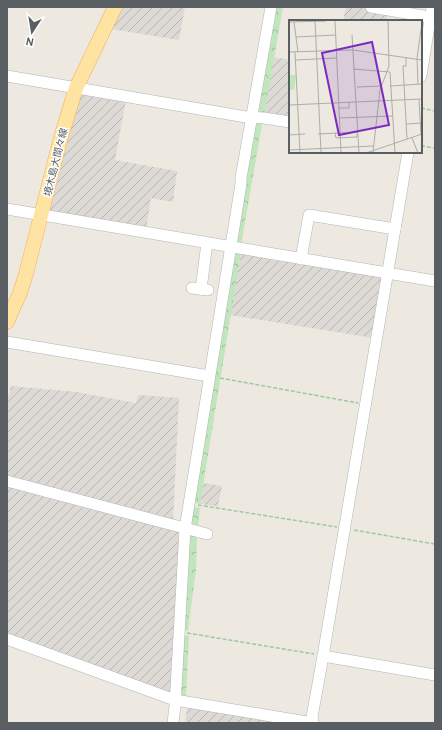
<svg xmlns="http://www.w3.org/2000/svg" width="442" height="730" viewBox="0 0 442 730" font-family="Overpass,'Noto Sans JP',sans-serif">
	<defs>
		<pattern id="industrial-furrows" width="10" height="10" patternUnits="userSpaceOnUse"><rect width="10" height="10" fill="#dddad5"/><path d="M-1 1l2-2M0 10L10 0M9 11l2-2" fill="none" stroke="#b6b4b0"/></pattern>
		<pattern id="forest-crowns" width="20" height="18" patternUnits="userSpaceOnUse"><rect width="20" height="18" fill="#c1e6bb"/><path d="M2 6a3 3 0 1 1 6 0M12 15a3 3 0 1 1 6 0" fill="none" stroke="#a0be9b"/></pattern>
	</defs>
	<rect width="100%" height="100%" fill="#ede8e0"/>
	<!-- industrial -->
	<g fill="url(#industrial-furrows)">
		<polygon points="122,7 185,7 179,40 111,29"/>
		<polygon points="346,7 363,7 388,12 387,21 343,21"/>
		<polygon points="274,57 290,60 290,120 264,116"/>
		<polygon points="80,94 126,100 115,160 177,171 173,202 151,198 146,230 50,213 48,210"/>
		<polygon points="241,252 383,277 373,338 230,315"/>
		<polygon points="11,386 76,392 136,403 138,395 179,398 173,522 7,476 7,402"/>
		<polygon points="203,483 222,486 218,506 200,504"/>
		<polygon points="7,487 180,532 172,697 7,636"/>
		<polygon points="187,707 288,723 185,723"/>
	</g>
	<!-- forest -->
	<g fill="url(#forest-crowns)">
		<polygon points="273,7 283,7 264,116 255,116"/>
		<polygon points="263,119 241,245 234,244 255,120"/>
		<polygon points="232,251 241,252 200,504 192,502"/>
		<polygon points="192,506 200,508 197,536 196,570 188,631 184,630"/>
		<polygon points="181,634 189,636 186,696 178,694"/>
	</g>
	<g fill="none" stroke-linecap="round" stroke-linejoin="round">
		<defs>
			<g id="minor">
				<polyline points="371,7 435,18"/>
				<polyline points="7,76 246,117 264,118 290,122"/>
				<polyline points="421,76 432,7"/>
				<polyline points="7,209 435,281"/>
				<polyline points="301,259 309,215 395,229"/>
				<polyline points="192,288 208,290"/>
				<polyline points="201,289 207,243"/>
				<polyline points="7,342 209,376"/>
				<polyline points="7,481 207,534"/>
				<polyline points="7,639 175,700 313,723"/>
				<polyline points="323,656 435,675"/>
				<polyline points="173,723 175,706 185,529 241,184 241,178 271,7"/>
				<polyline points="313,723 312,717 323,656 408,152"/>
			</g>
			<polyline id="major" points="7,322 20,293 26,274 61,137 76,88 115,7"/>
		</defs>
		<!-- minor casing -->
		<use href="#minor" stroke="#b1b5b9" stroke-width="12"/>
		<!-- major casing -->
		<use href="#major" stroke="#f5b050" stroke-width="15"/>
		<!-- path -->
		<g stroke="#97cc9e" stroke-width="1.5" stroke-dasharray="4 2" stroke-linecap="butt">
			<polyline points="421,108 435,111"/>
			<polyline points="421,146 435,148"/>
			<polyline points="220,378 358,403"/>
			<polyline points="198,505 337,527"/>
			<polyline points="354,530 435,544"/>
			<polyline points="187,633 314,654"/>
		</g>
		<!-- minor -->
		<use href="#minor" stroke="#fff" stroke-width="11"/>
		<!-- major -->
		<use href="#major" stroke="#ffe3a3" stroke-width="14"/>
	</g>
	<g text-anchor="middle" stroke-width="3" stroke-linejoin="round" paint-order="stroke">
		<!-- street labels -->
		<g font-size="10" fill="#595e62" stroke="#fff">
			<text transform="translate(55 162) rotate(-76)" y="4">境木島大間々線</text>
		</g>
	</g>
	<!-- overview -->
	<g transform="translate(289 20)">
		<rect width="133" height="133" fill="#ede8e0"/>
		<path d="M0,55h7l-2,15h-5z" fill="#c1e6bb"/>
		<path fill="none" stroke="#aeadaa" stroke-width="1" d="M26,0l6,133M46,0l6,133M0,2l37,-1M5,2l4,30M63,15l7,118M7,17l40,-2M0,32l64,-2 69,10M6,32l5,101M117,37v9h-3l4,73M6,40l42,-2M64,49l37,3 5,81M129,64l-1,-26 5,-35M101,66l32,-2M68,67l24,-1M130,80l2,35M0,85l133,-6M50,88h10v-5M50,98l53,-2M117,104l16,-1M46,113l1,5 21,-1v-3M29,114l40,-2M0,115l16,-1M123,118l6,15M0,130l84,-4M84,132l7,-62 9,-24 -1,-46M77,133l56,-19"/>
		<path fill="#7b2cbf" fill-opacity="0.15" stroke="#7b2cbf" stroke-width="2" d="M83,22l17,83 -50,10 -17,-82z"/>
		<rect width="133" height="133" fill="none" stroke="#595e62" stroke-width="2"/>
	</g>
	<!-- border -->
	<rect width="442" height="730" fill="none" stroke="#595e62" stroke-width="16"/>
	<!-- north arrow -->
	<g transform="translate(32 32) rotate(192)" stroke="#ffffff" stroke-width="3" paint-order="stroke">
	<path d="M0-3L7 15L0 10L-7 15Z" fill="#595e62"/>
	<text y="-6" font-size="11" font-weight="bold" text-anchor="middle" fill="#595e62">N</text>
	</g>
</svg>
